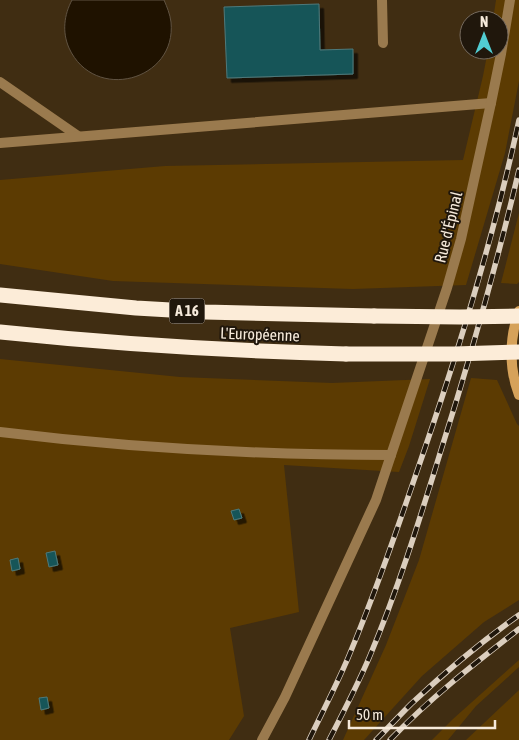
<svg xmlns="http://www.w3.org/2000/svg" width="519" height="740" viewBox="0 0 519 740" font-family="'Asap Condensed',sans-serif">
	<defs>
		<filter id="shadow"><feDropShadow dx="4.5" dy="4.5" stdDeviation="0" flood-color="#0009"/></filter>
	</defs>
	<rect width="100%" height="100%" fill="#402d12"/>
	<!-- green -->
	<g fill="#5c3b02">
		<polygon points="496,0 519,0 519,81 505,153 466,285 353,289 113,281 0,264 0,180 165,166 463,160 483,76 488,50 499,50 499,20 493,20"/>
		<polygon points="519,213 519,282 517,284 501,283"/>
		<polygon points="0,359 180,377 332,383 430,379 409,446 399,472 284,465 299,612 230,628 244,716 229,740 0,740"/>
		<polygon points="471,378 497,380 517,424 519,426 519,600 484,622 422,676 364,740 343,740 386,645 419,560"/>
		<polygon points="519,660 519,667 476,706 448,740 432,740 453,719"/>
		<polygon points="519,690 519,740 466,740 518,691"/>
	</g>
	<!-- water -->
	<path fill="#1f1200" stroke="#605342" d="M72,0h92c3,7 6,14 7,22 6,59 -77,81 -102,26 -7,-16 -5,-33 3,-48z"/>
	<!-- building -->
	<g fill="#195558" stroke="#4d797b" filter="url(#shadow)">
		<polygon points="319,4 320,50 353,49 353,74 227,78 224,7"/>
		<polygon points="239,509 242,518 234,520 231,511"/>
		<polygon points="55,551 58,565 49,567 46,553"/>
		<polygon points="18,558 20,569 12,571 10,560"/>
		<polygon points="47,697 49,708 41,710 39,698"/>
	</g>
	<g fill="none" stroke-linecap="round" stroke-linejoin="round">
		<!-- service -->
		<g stroke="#9a7a4e" stroke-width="10">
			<polyline points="382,0 383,43"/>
			<polyline points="0,82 78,136"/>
			<polyline points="0,143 491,103"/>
			<polyline points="262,740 285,697 376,500 391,455"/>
		</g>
		<!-- minor -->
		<path stroke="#9a7a4e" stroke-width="10" d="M0,432c129,16 261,23 391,23l56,-167 14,-49 30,-136 10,-49 9,-54"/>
		<!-- secondary -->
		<path stroke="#d6a25a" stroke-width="10" d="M519,311c-10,27 -10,58 0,84"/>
		<!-- motorway -->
		<g stroke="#fcecd8" stroke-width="15">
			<polyline points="0,295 136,308 205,312 374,316"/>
			<path d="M0,332c115,12 230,19 346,22"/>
		</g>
		<defs>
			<g id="rail">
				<path d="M309,740c13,-27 27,-54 39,-82 29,-69 53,-140 77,-210 37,-108 70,-216 94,-328"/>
				<path d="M329,740c14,-27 28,-54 40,-82 29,-68 51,-140 73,-211 29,-91 55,-184 77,-277"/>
				<path d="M376,740c12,-12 23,-24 35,-36 34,-32 70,-62 108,-89"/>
				<path d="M390,740c39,-41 84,-76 129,-111"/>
			</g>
		</defs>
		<!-- rail casing -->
		<use href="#rail" stroke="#dbcebe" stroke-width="5.5"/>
		<!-- rail -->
		<use href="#rail" stroke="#20170c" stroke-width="4" stroke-dasharray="11" stroke-linecap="butt"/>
		<!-- motorway-bridge -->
		<g stroke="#fcecd8" stroke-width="15">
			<polyline points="374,316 460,317 519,316"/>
			<polyline points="346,354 455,354 519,352"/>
		</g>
	</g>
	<g text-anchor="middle" stroke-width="4" stroke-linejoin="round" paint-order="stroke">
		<!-- shield labels -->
		<rect fill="#20170c" stroke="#b6ab9d" stroke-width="1" x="169.5" y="298.5" width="35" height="25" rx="4"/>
		<g font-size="15" font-weight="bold" fill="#f6eadb">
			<text x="187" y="316">A 16</text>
		</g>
		<!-- street labels -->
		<g font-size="16" fill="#f6eadb" stroke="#20170c">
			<text transform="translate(448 227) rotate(-76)" y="6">Rue d'Épinal</text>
			<text transform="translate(260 334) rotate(2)" y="6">L'Européenne</text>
		</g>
	</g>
	<!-- north arrow -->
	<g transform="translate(484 35)"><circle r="24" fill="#20170c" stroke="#766b5f"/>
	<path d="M0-4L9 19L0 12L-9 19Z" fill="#51ccd2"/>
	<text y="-8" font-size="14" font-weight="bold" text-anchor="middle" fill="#f6eadb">N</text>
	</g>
	<!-- scale -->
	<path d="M349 720v8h146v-8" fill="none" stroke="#f6eadb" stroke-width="2.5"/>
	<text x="356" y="720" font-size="15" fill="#f6eadb" stroke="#20170c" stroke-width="4" paint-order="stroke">50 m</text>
</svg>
